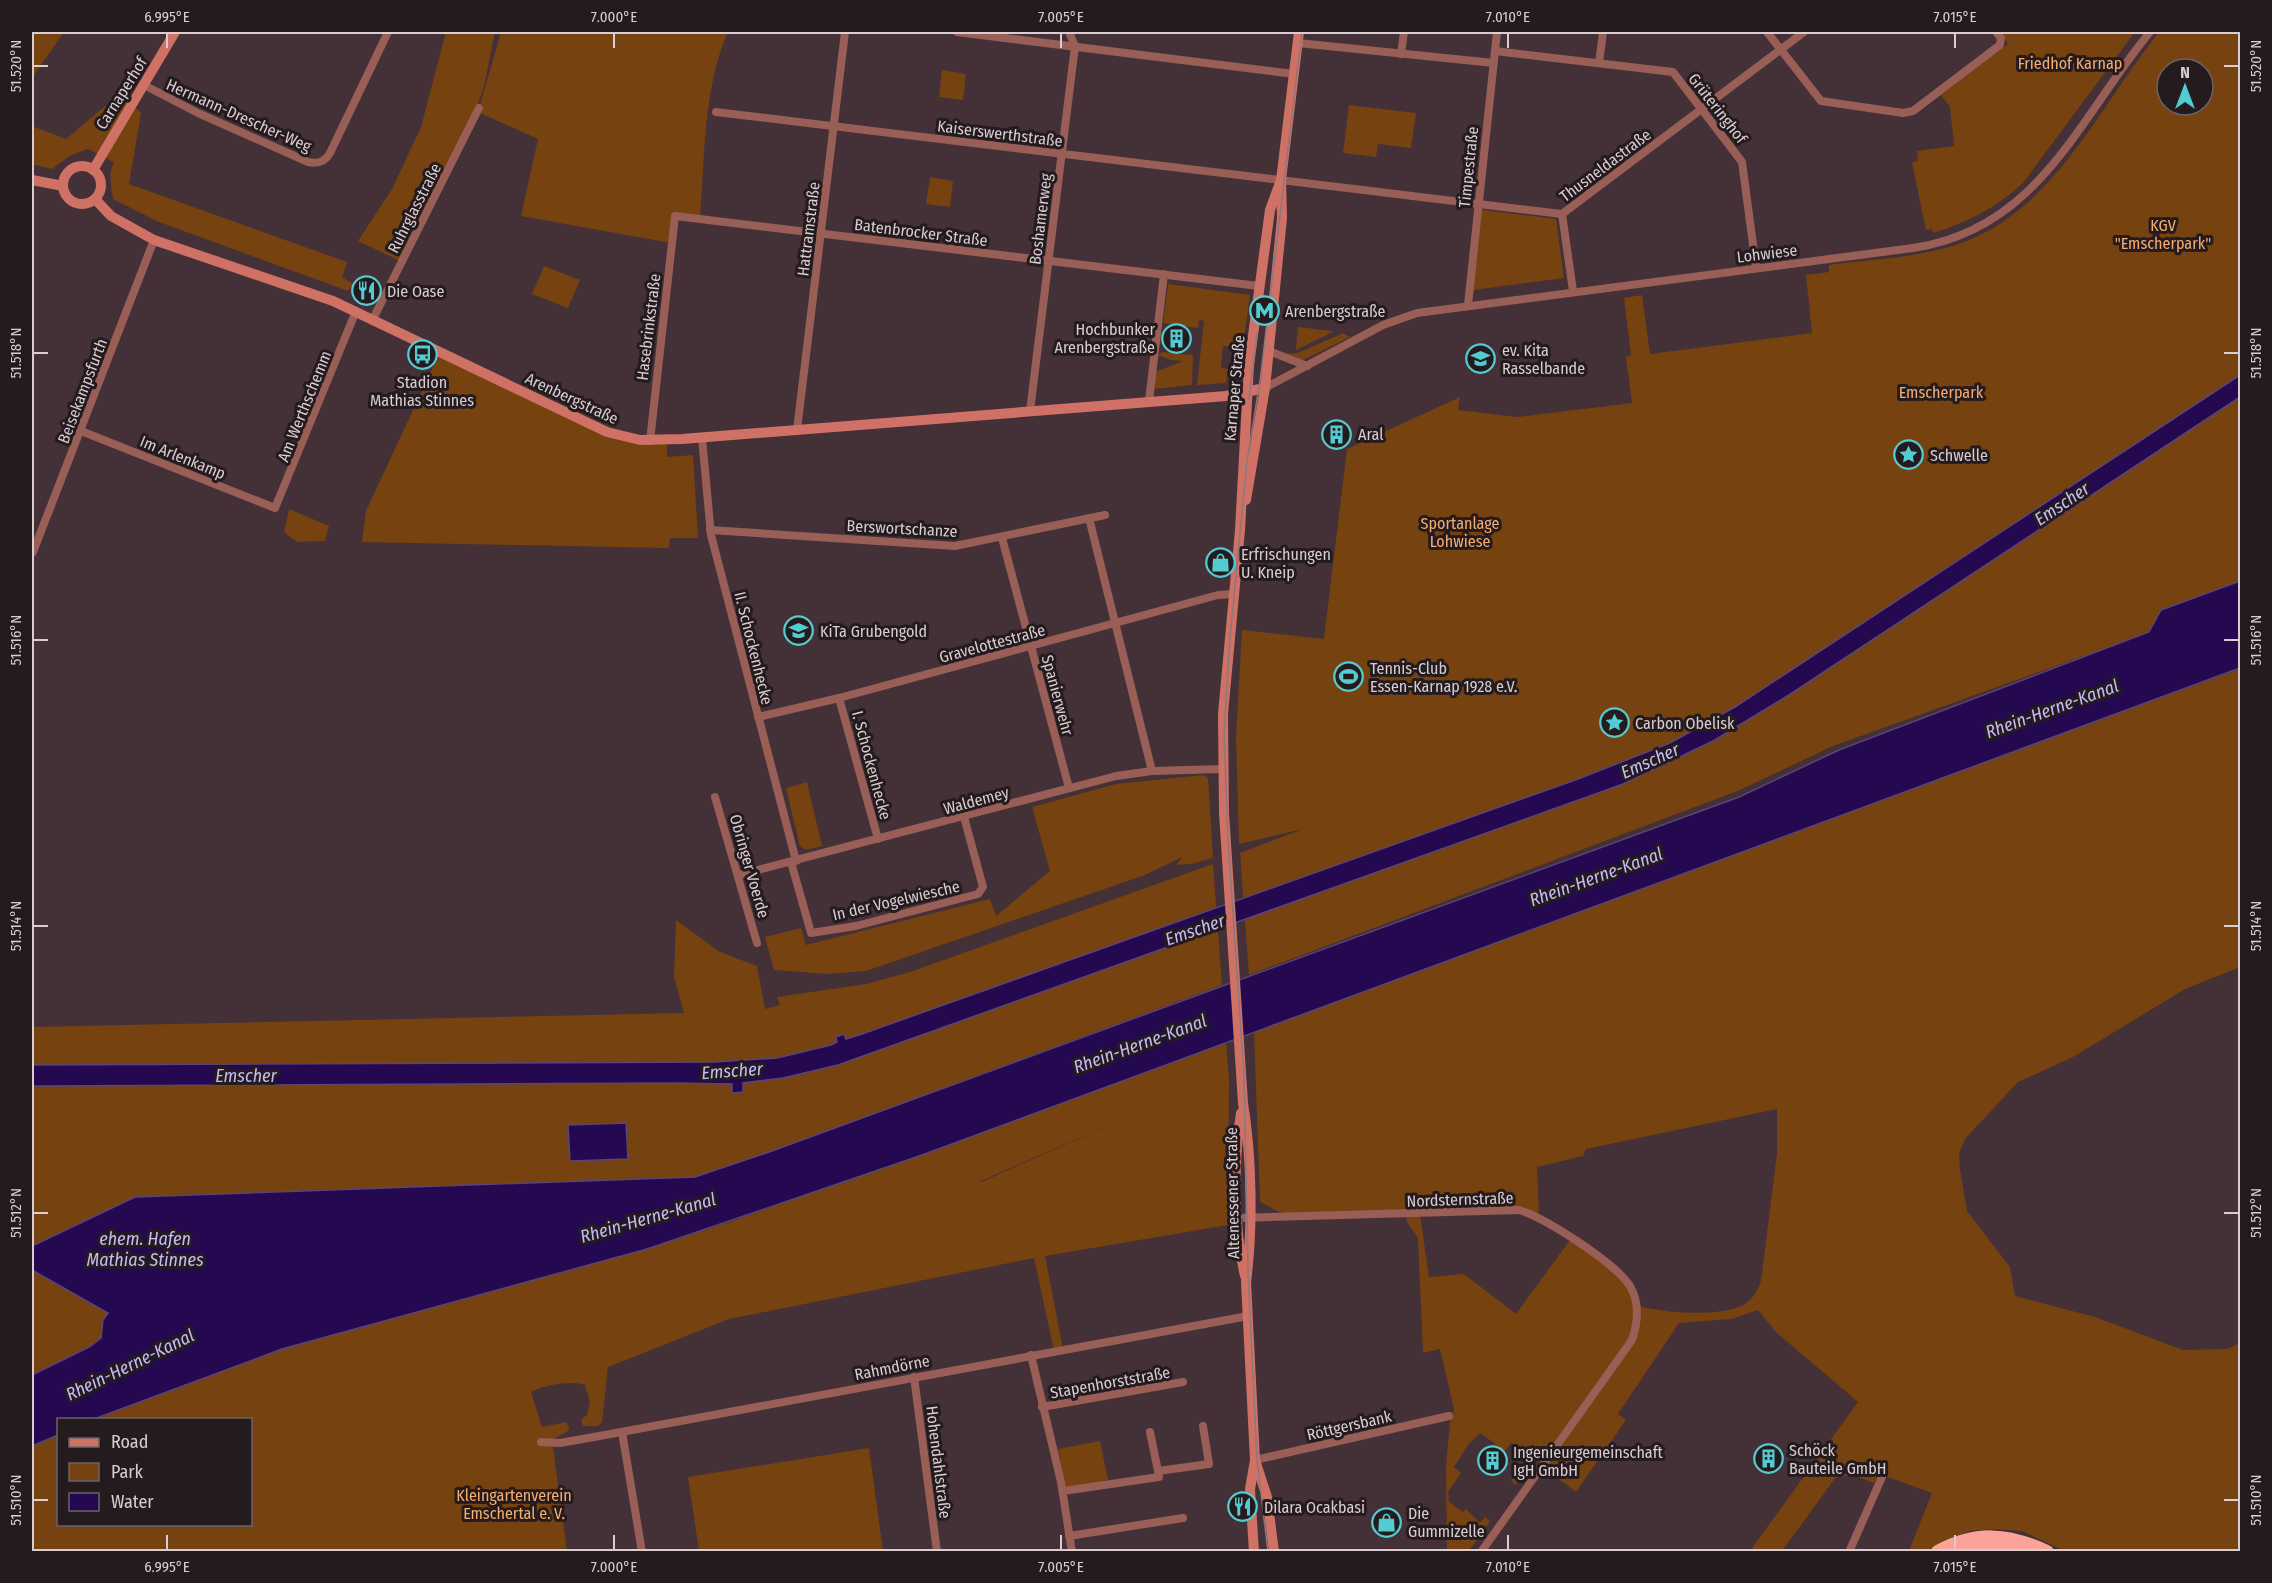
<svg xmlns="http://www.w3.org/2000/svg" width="2272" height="1583" viewBox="0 0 2272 1583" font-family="'Fira Sans Condensed',sans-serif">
	<rect width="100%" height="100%" fill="#443037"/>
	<!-- green -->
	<g fill="#754210" fill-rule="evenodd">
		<polygon points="32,32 64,32 32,78"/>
		<polygon points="446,32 495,32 484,87 476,109 400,261 358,241 392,189 421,127"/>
		<path d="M501,32h227c-25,56 -23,125 -28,187l-25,-4 -4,28 -150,-27 17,-77 -60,-27z"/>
		<path d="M2000,32h135l-112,151c-27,25 -55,39 -90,50l-1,-4 -6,1 -14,-67 6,-3 -1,-9 37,-5 -4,-39 -9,-12 67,-51z"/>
		<path d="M2159,32h81v549l-79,29 -11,22 -317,114 -93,44 -491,185 -9,-122 63,-24 -64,15 -3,-108 6,-106 82,9 23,-190 113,-52 -2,13 59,7 115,-14 -6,-46 5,-2 -7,-57 18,-3 8,59 162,-21 -6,-58 23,-3v-7c44,-6 92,-7 135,-23 90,-33 138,-139 195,-210zM2167,69h36v36h-36z"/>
		<polygon points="942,70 966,74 963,100 939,97"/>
		<path d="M116,97h9l16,16 -12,71 218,78 -5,15 11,7 -5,7 -189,-69 -46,-23c-2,-13 -5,-26 1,-37l-26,-13 -17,6 -19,14 -20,-5v-38l34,13z"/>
		<polygon points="1349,105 1416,113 1411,148 1378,144 1376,157 1343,153"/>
		<polygon points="930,177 953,181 950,207 926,204"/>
		<polygon points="1482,210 1556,219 1564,278 1473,290"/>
		<polygon points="544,266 580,280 568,308 532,294"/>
		<polygon points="1168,284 1250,295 1242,355 1233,355 1234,346 1223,346 1221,368 1228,369 1226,383 1197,385 1204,321 1199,320 1198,328 1163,323"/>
		<polygon points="1298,327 1332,331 1333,332 1296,350"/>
		<polygon points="1343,333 1350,337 1303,360 1284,354 1298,353"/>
		<polygon points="1162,352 1193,355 1192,385 1154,389 1155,372 1183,361 1170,360 1158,355"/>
		<polygon points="442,354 607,432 667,440 667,457 693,455 698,538 670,538 669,548 362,542 366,511 433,367"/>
		<polygon points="289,509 329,526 325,541 297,542 284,532"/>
		<path d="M2240,669v298l-55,22 -112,68 -55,25 -53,57 -6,14 1,17 7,41 43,56 5,29 80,21 88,33 44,-1 13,-6v208h-175l-43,-20 -28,-2 -24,2 -24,9 -18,11h-19l23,-58 -53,-19 -5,9 -21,-8 -17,2 -54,74h-26l-4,-3 106,-146 -82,-70 -18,-22 -27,9 -52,4 -61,91 8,6 -50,72 -32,-24 82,-115 12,-47c27,7 77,11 103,0 11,-4 16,-15 20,-25l16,-128v-44l-191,40 -3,7 -46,11 2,48 -8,-3 -236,5 -18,-6 -17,-9 -6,-171z"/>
		<polygon points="1204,775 1208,778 1213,858 1191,864 1177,865 1182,857 1145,875 866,971 827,974 774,970 765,937 801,928 806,945 990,899 996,916 1050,871 1032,807 1116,784"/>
		<polygon points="807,782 822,846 806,850 800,846 786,788"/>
		<polygon points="1213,864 1222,985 772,1151 695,1177 135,1197 32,1246 32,1027 684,1013 674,977 676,920 720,952 757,966 765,1009 780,1005 777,997 866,984 910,972"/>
		<path d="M1226,1042l3,38 -1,145 -183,31 18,93 -9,2 -20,-93 -305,61 -121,48 -6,55 -4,4h-15l-2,-6 6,-5 3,-13 -5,-17c-14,-5 -41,0 -54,7l11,35 24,-5 3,5 -1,4 -16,9 15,111h-535v-104l26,-12v89h192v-104l-155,-1 188,-70 364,-100 86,-28zM1137,1113l-156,69v-1z"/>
		<polygon points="1420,1214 1429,1277 1464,1274 1516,1314 1570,1240 1615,1272 1628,1286 1635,1305 1631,1340 1546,1458 1539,1453 1516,1485 1511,1481 1529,1455 1511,1443 1505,1451 1480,1433 1468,1445 1454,1467 1461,1473 1448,1492 1449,1502 1463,1512 1466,1509 1480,1523 1485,1517 1490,1521 1469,1551 1447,1551 1446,1466 1450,1422 1454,1409 1440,1349 1423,1353 1418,1238 1407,1222 1406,1215"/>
		<polygon points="32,1270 108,1313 103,1320 101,1338 90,1347 32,1374"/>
		<polygon points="1100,1441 1108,1480 1066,1488 1058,1449"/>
		<polygon points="869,1448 883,1551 699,1551 688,1477"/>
	</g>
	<!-- water -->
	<g fill="#250950" stroke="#5b4477" stroke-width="1.5">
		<polygon points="2240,375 2240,397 1789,695 1713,741 1623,784 838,1065 783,1078 743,1083 743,1092 732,1093 732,1084 675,1083 32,1086 32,1065 715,1062 777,1058 831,1045 837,1042 836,1037 844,1034 846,1039 862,1034 1578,779 1670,743 1735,707"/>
		<polygon points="2240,581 2240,668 922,1155 647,1249 282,1349 94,1419 58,1420 58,1435 32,1446 32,1375 89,1347 101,1338 103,1320 108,1313 32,1270 32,1246 135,1197 695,1177 772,1151 1739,797 1839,750 2149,632 2161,610"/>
		<polygon points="626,1123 628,1159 570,1161 568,1125"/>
	</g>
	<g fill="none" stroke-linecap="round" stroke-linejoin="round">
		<!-- street -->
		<g stroke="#995e56" stroke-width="8">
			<polyline points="957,32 1294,74"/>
			<polyline points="1767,32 1821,101 1903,113 1913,111 2000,45 2001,38 1996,32"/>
			<polyline points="1298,43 1494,63"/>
			<polyline points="1495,51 1673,72 1742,162 1756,267"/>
			<polyline points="1401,54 1404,32"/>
			<polyline points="1599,63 1603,32"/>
			<path d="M144,85l54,28 110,49c10,2 17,0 22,-9l58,-121"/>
			<polyline points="716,112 1562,214 1804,32"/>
			<polyline points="1562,214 1573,291"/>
			<polyline points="1468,305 1497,32"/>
			<polyline points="373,319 479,108"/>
			<polyline points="1269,351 1307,366"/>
			<path d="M1265,388l118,-63 34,-12 496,-65c126,-19 165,-129 237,-216"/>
			<polyline points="1149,401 1164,274"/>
			<polyline points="1030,411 1075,46 1069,32"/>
			<polyline points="797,430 845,32"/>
			<polyline points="81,431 275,508 356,311"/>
			<polyline points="702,438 711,535 796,861"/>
			<polyline points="650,441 675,216 1259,286"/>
			<polyline points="1089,518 1152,771"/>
			<polyline points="710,530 955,546 1105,515"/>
			<polyline points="1002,538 1069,788"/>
			<polyline points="33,552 154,240"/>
			<polyline points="839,698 878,839"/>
			<polyline points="758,717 839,698 1218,595 1233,594"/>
			<polyline points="715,797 757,943"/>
			<polyline points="791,862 811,933 856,926 978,894 983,887 964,817"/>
			<polyline points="739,875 1116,776 1152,771 1223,769"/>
			<path d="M1238,1218l281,-8c27,8 96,53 111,76 10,17 8,36 2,54l-151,212"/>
			<polyline points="1031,1355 1061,1482 1072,1552"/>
			<polyline points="914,1377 937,1552"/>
			<polyline points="1042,1407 1183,1382"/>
			<polyline points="622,1432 642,1552"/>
			<polyline points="1150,1432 1158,1471"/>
			<polyline points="541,1442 560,1443 605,1435 1248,1316"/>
			<polyline points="1255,1460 1449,1416"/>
			<polyline points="1063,1491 1159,1477 1158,1471 1209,1464 1203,1426"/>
			<polyline points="1069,1536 1183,1518"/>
			<polyline points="1849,1552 1882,1477"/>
		</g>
		<!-- secondary -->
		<g stroke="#cf7165" stroke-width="10">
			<circle cx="82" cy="185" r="19"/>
			<polyline points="93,170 175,32"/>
			<polyline points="32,180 63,186"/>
			<polyline points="95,199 111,216 154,240 333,301 607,432 640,440 682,439 1226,396 1265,388"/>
			<polyline points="1246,500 1265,388 1282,218 1281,180 1299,32"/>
			<path d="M1241,1113c-8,52 -8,111 4,163"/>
			<polyline points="1256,1463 1267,1497 1274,1552"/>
			<path d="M1254,1552l-4,-63 5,-29 -9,-178c7,-53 6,-125 -3,-179l-19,-290 -1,-99 17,-184 9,-165 21,-155 11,-30"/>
		</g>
		<!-- highway -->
		<g stroke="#fba398" stroke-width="14">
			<path d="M1938,1552c38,-21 70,-18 109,0"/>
			<polyline points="1964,1552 1988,1548 2014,1552"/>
		</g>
		<!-- tram -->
		<g stroke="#89787e" stroke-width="1.5">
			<polyline points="1249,399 1257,334"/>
			<polyline points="1268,1552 1257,1460 1248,1271 1244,1075 1228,840 1224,733 1230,637 1247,461 1260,381 1302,32"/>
		</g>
	</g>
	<!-- ticks -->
	<path fill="none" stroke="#dacdd1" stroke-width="2" d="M167,33v15M614,33v15M1061,33v15M1508,33v15M1955,33v15M33,66h15M2224,66h15M33,353h15M2224,353h15M33,640h15M2224,640h15M33,926h15M2224,926h15M33,1213h15M2224,1213h15M33,1500h15M2224,1500h15M167,1535v15M614,1535v15M1061,1535v15M1508,1535v15M1955,1535v15"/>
	<!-- icons -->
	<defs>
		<symbol id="restaurant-ring" viewBox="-11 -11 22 22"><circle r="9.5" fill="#241b1e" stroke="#52ccd0" stroke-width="1.5"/><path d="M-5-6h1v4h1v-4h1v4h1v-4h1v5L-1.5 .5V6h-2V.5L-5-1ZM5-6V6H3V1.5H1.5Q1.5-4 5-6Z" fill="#52ccd0"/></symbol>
		<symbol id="metro-ring" viewBox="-11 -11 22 22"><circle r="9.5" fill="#241b1e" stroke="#52ccd0" stroke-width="1.5"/><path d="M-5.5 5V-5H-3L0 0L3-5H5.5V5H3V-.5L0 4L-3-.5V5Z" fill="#52ccd0"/></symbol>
		<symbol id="building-ring" viewBox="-11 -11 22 22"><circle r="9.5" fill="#241b1e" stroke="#52ccd0" stroke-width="1.5"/><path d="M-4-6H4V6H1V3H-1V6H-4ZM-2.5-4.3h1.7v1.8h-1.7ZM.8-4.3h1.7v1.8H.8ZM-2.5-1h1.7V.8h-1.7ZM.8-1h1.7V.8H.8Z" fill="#52ccd0"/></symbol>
		<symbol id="bus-ring" viewBox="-11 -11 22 22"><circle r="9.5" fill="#241b1e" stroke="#52ccd0" stroke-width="1.5"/><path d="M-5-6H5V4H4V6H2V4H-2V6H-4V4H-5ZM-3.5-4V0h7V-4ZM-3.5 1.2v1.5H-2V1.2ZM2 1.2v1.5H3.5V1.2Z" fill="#52ccd0"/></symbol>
		<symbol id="school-ring" viewBox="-11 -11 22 22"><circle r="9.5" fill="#241b1e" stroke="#52ccd0" stroke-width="1.5"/><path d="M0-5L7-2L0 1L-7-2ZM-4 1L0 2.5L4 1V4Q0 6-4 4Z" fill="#52ccd0"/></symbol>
		<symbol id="sight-ring" viewBox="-11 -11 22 22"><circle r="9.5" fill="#241b1e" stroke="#52ccd0" stroke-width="1.5"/><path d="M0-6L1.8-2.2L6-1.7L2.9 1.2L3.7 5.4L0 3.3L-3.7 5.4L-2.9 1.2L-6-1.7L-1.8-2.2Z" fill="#52ccd0"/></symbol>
		<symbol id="shop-ring" viewBox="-11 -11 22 22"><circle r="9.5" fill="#241b1e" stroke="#52ccd0" stroke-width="1.5"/><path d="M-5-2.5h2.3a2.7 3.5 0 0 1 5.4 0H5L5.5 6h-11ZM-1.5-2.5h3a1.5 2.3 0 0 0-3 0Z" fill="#52ccd0"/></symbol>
		<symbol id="stadium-ring" viewBox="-11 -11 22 22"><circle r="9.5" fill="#241b1e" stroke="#52ccd0" stroke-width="1.5"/><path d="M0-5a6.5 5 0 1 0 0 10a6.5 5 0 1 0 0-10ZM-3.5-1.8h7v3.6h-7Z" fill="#52ccd0"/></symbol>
	</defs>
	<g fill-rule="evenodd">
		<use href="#restaurant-ring" x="350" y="274" width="33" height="33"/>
		<use href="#metro-ring" x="1248" y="294" width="33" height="33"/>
		<use href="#building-ring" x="1160" y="322" width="33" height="33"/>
		<use href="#bus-ring" x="406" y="338" width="33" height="33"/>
		<use href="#school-ring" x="1464" y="342" width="33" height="33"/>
		<use href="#building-ring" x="1320" y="418" width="33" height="33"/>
		<use href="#sight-ring" x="1892" y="438" width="33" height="33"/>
		<use href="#shop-ring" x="1204" y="546" width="33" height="33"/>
		<use href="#school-ring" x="782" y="614" width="33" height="33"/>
		<use href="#stadium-ring" x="1332" y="660" width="33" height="33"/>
		<use href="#sight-ring" x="1598" y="706" width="33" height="33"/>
		<use href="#building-ring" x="1752" y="1442" width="33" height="33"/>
		<use href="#building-ring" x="1476" y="1444" width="33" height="33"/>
		<use href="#restaurant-ring" x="1226" y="1490" width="33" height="33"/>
		<use href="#shop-ring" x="1370" y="1506" width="33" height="33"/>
	</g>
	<g text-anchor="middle" stroke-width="6" stroke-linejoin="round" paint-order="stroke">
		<!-- park labels -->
		<g font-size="16" fill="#f7ad6f" stroke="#241b1e">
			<text x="2070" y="69">Friedhof Karnap</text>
			<text x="2163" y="231">KGV<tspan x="2163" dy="18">"Emscherpark"</tspan></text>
			<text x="1941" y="398">Emscherpark</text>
			<text x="1460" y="529">Sportanlage<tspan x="1460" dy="18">Lohwiese</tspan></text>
			<text x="514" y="1501">Kleingartenverein<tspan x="514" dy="18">Emschertal e. V.</tspan></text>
		</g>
		<!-- street labels -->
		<g font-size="16" fill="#dacdd1" stroke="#241b1e">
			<text transform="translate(121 93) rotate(-58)" y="6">Carnaperhof</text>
			<text transform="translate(1718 108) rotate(52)" y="6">Grüteringhof</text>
			<text transform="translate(239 115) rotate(24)" y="6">Hermann-Drescher-Weg</text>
			<text transform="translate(1000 133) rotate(7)" y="6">Kaiserswerthstraße</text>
			<text transform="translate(1605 165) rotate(-37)" y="6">Thusneldastraße</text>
			<text transform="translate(1468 167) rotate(-84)" y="6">Timpestraße</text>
			<text transform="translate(414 208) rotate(-63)" y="6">Ruhrglasstraße</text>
			<text transform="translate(1040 219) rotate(-83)" y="6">Boshamerweg</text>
			<text transform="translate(808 229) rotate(-83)" y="6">Hattramstraße</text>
			<text transform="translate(921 232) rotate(7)" y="6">Batenbrocker Straße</text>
			<text transform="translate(1767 253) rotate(-7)" y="6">Lohwiese</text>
			<text transform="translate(648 327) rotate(-83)" y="6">Hasebrinkstraße</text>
			<text transform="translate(1234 388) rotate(-85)" y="6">Karnaper Straße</text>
			<text transform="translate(82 391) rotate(-69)" y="6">Beisekampsfurth</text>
			<text transform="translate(572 398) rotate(25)" y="6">Arenbergstraße</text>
			<text transform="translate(304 406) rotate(-68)" y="6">Am Werthschemm</text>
			<text transform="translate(183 457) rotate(22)" y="6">Im Arlenkamp</text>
			<text transform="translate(902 528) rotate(3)" y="6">Berswortschanze</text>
			<text transform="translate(992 643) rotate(-15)" y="6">Gravelottestraße</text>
			<text transform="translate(754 648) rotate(76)" y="6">II. Schockenhecke</text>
			<text transform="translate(1058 695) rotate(75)" y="6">Spanierwehr</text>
			<text transform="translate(872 765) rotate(75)" y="6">I. Schockenhecke</text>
			<text transform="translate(976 800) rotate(-15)" y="6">Waldemey</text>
			<text transform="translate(750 866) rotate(74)" y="6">Obringer Voerde</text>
			<text transform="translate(896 900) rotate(-13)" y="6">In der Vogelwiesche</text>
			<text transform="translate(1232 1193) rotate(-91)" y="6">Altenessener Straße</text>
			<text transform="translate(1460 1199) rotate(-2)" y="6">Nordsternstraße</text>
			<text transform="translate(892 1367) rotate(-11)" y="6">Rahmdörne</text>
			<text transform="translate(1110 1382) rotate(-10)" y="6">Stapenhorststraße</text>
			<text transform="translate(1349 1425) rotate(-13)" y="6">Röttgersbank</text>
			<text transform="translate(939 1462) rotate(83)" y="6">Hohendahlstraße</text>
		</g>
		<!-- poi labels -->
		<g font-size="16" fill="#dacdd1" stroke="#241b1e" text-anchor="start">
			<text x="387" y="297">Die Oase</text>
			<text x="1285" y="317">Arenbergstraße</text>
			<text x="1155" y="335" text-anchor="end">Hochbunker<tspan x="1155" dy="18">Arenbergstraße</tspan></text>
			<text x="1502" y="356">ev. Kita<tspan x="1502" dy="18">Rasselbande</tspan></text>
			<text x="422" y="388" text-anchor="middle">Stadion<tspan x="422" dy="18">Mathias Stinnes</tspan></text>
			<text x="1358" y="440">Aral</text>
			<text x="1930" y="461">Schwelle</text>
			<text x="1241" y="560">Erfrischungen<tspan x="1241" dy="18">U. Kneip</tspan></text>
			<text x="820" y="637">KiTa Grubengold</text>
			<text x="1370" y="674">Tennis-Club<tspan x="1370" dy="18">Essen-Karnap 1928 e.V.</tspan></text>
			<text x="1635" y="729">Carbon Obelisk</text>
			<text x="1789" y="1456">Schöck<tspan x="1789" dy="18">Bauteile GmbH</tspan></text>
			<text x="1513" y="1458">Ingenieurgemeinschaft<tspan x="1513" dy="18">IgH GmbH</tspan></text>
			<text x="1264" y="1513">Dilara Ocakbasi</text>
			<text x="1408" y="1519">Die<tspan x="1408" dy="18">Gummizelle</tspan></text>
		</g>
		<!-- water labels -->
		<g font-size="18" font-style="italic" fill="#c6bbf9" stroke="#241b1e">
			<text transform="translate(2062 504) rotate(-34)" y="6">Emscher</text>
			<text transform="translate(2052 709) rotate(-20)" y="6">Rhein-Herne-Kanal</text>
			<text transform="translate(1650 761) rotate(-24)" y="6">Emscher</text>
			<text transform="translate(1596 877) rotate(-20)" y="6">Rhein-Herne-Kanal</text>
			<text transform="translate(1195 930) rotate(-19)" y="6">Emscher</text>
			<text transform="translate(1140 1044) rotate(-20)" y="6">Rhein-Herne-Kanal</text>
			<text transform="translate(732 1071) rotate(-4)" y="6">Emscher</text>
			<text x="246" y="1082">Emscher</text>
			<text transform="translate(648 1218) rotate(-16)" y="6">Rhein-Herne-Kanal</text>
			<text x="145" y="1245">ehem. Hafen<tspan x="145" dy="21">Mathias Stinnes</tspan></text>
			<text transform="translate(130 1365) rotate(-26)" y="6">Rhein-Herne-Kanal</text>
		</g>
	</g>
	<!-- border -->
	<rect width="2272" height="1583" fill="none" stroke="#241b1e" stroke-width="66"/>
	<!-- legend -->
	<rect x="57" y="1418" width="195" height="108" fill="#241b1e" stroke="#6d6266" stroke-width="1.5"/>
	<rect x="69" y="1438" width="30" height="9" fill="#cf7165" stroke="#6d6266" stroke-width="1.5"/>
	<text x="111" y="1448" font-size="18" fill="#dacdd1">Road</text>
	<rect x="69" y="1463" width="30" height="18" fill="#754210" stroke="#6d6266" stroke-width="1.5"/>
	<text x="111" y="1478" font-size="18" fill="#dacdd1">Park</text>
	<rect x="69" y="1493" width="30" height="18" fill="#250950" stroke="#6d6266" stroke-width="1.5"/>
	<text x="111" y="1508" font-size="18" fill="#dacdd1">Water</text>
	<!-- north arrow -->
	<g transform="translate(2185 87)"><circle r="28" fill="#241b1e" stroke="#6d6266" stroke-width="1.5"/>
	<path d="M0-4.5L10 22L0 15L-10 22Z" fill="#52ccd0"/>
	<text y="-9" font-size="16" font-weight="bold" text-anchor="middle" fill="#dacdd1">N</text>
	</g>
	<rect x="33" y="33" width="2206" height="1517" fill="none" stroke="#dacdd1" stroke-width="2"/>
	<g font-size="15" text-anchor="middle" fill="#dacdd1">
		<text x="167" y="22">6.995°E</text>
		<text x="614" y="22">7.000°E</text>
		<text x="1061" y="22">7.005°E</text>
		<text x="1508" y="22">7.010°E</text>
		<text x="1955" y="22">7.015°E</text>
		<text transform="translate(16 66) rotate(-90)" y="5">51.520°N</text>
		<text transform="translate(2256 66) rotate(-90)" y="5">51.520°N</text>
		<text transform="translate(16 353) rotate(-90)" y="5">51.518°N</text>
		<text transform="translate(2256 353) rotate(-90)" y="5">51.518°N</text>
		<text transform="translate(16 640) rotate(-90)" y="5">51.516°N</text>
		<text transform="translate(2256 640) rotate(-90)" y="5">51.516°N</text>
		<text transform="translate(16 926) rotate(-90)" y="5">51.514°N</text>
		<text transform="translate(2256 926) rotate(-90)" y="5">51.514°N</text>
		<text transform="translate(16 1213) rotate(-90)" y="5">51.512°N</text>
		<text transform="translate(2256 1213) rotate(-90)" y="5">51.512°N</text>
		<text transform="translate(16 1500) rotate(-90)" y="5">51.510°N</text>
		<text transform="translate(2256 1500) rotate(-90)" y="5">51.510°N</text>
		<text x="167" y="1572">6.995°E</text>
		<text x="614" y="1572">7.000°E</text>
		<text x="1061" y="1572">7.005°E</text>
		<text x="1508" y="1572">7.010°E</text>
		<text x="1955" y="1572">7.015°E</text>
	</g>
</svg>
